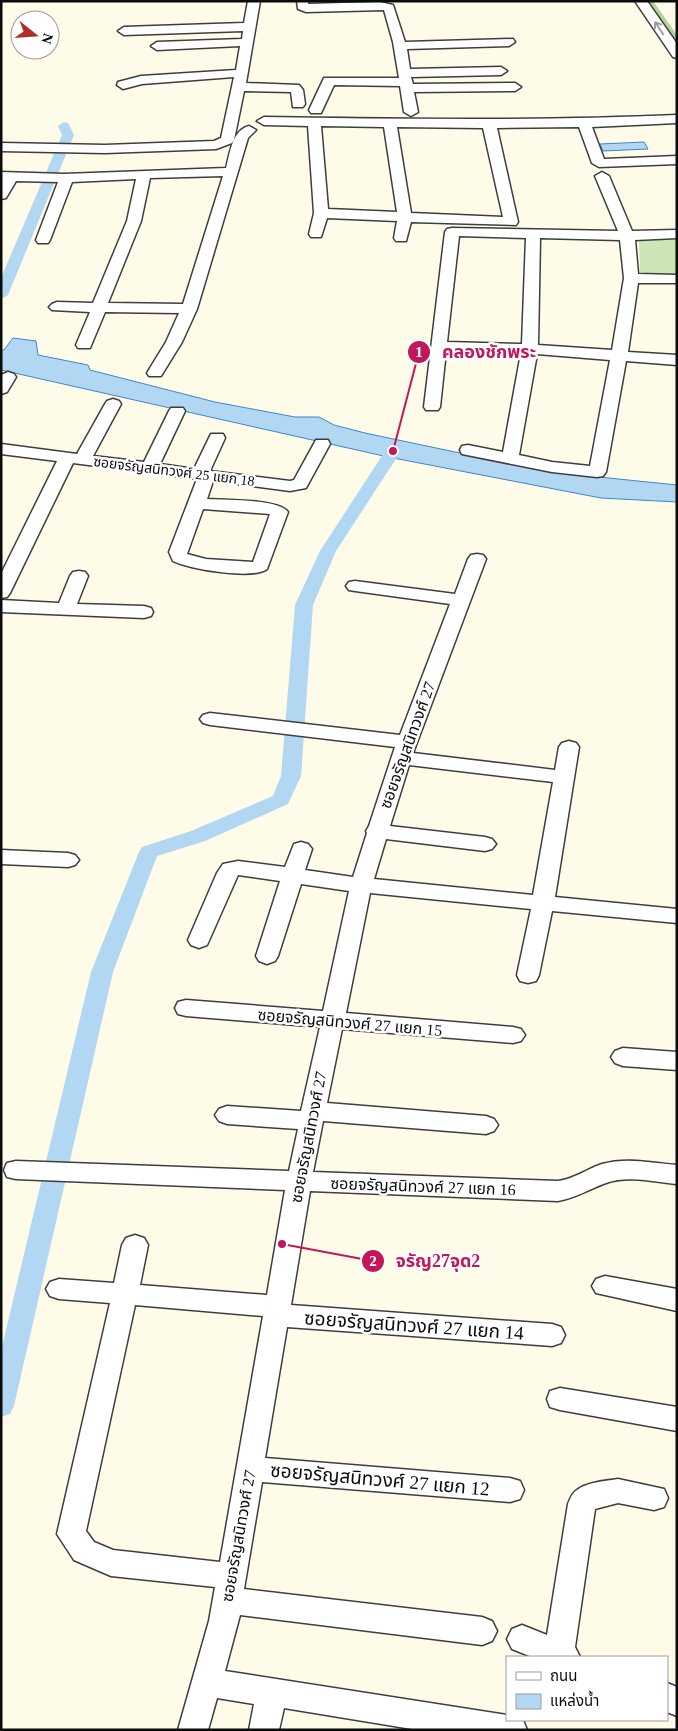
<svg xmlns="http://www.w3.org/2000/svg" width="678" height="1731" viewBox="0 0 678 1731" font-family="'Times New Roman','Noto Sans Thai',serif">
	<rect width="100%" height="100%" fill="#fefbe9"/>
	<!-- green -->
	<polygon fill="#cce5b6" points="677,239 677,276 651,275 640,272 639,241"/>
	<!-- forest -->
	<polygon fill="#b0d597" points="644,1 653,1 677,35 677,38 670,39"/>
	<!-- water -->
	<g fill="#b2d7f2" stroke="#3d88c4">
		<polygon points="644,142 648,149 603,151 600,144"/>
		<polygon points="13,338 36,341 38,355 88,365 90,370 215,402 295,417 319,417 334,425 365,433 550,472 677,485 677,502 601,498 388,457 1,370 1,350 4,350"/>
	</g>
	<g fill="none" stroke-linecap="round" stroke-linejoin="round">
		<!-- canal -->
		<g fill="#b2d7f2" fill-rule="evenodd">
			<polygon points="64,122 68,123 74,135 8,295 1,299 1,278 62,135 58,126"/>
			<polygon points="393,446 399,448 401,451 336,551 313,605 301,776 288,804 205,841 157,856 113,972 14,1406 10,1414 1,1417 1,1351 91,972 139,852 142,847 191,831 273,796 281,776 295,605 320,551 387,448"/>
		</g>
		<defs>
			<g id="street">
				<polygon points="248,1 260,1 246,83 299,85 303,90 305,104 303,107 293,107 291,92 244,91 234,140 232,143 216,149 105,153 1,151 1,143 105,145 214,141 221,138 234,77 142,84 123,89 117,85 118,82 141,76 236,70 240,46 157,50 151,46 157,42 242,39 243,31 124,35 118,31 124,27 244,23"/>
				<polygon points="297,1 309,1 308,4 380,2 393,5 405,42 513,39 515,42 509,46 407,49 410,69 501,67 507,71 501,75 411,77 413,84 515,83 521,87 515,91 414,92 418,112 411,116 404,112 400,86 334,85 321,113 311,113 309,110 324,78 399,78 393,42 384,10 306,12 298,9"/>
				<polygon points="635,1 647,1 677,44 677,58 673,57"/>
				<path d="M677,115v8l-85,4 12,32 73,-3v8l-78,3 -7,-4 -13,-36 -82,1 21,94 -2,3 -105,-3 -5,19h-10l-2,-3 3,-17 -70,-3 -6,19h-10l-2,-3 5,-21 -6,-87 -44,-1 -7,-4 7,-4c138,2 275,4 413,-2zM321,126l63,1 13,85 -69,-3zM397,127l86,1 20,89 -92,-4z"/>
				<path d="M249,126l7,4 -8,8 -51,171 -15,33 -21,34h-12l-2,-3 19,-31 13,-29 -74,-1 -15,36h-12l-2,-3 14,-33 -38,-2 -3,-3 3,-3 5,-2 36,1 34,-82 9,-42 -64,3 -22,58 -2,3h-10l-2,-3 22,-58 -42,-1 -10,17 -5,1v-27l63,2 162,-6c4,-14 6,-38 23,-42zM223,176l-40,128 -75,-1 33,-82 9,-43z"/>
				<path d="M602,172l7,4 23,55 45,-1v8l-42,2 3,34 39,1v8h-39l-10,69 49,3v10l-51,-4 -20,111 -3,4 -6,1 -45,-5 -90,-18 -2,-4 2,-4 6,-1 35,7 18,-99 -75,-2 -6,56 -2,3h-12l-2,-3 21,-175 2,-3 5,-1 166,3 -23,-55zM459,236l67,2 -4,106 -75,-2zM540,238l80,2 4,38 -12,72 -74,-5zM537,354l73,6 -20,106 -38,-4 -33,-7z"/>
				<polygon points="8,372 14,374 16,377 7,392 1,394 1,375"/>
				<path d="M113,399l6,2 2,3 -28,52 51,6 25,-51 2,-3h12l2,3 -25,53 34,5 15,-31 2,-4h12l2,4 -15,33 80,10 4,-1 22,-40h12l2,4 -24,44 -16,3 -77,-10 -6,18c17,1 72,0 81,13l-21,57c-14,11 -78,0 -94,-8l-4,-9 28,-73 -124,-16 -63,130 -3,4 -6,1v-24l56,-113 -56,-7v-10l76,10 28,-50 2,-3zM203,509l67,5 -17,48 -47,-3 -19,-5z"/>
				<path d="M477,554l6,1 3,4 -73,194 142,17 4,-23 3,-4 7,-2 7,2 3,4 -24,150 122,12v14l-125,-12 -13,64 -3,6 -8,2 -8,-2 -3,-6 14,-66 -161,-16 -24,120 167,14 8,2 4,6 -4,6 -8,2 -171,-14 -15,74 159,13 8,3 4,6 -4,6 -8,3 -163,-13 -10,51 245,9c16,-2 29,-12 44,-17 25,-7 50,-1 75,1v19c-22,-2 -49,-9 -71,-1 -17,6 -30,15 -48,18l-248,-10 -19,114 261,19 9,3 4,8 -4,8 -9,3 -265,-19 -22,131 245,20 10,3 4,9 -4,9 -10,3 -248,-20 -18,107 238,28 10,4 5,10 -5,10 -10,4 -242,-30 -15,56 282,44v5h16l4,10h-109l-134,-22 -5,22h-30l5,-26 -37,-6 -9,32h-30l31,-109 6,-34 -104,-11 -37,-16 -17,-26 53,-231 -51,-4 -9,-3 -4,-7 4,-7 9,-3 55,4 8,-38 4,-7 9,-3 9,3 4,7 -8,40 127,10 18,-105 -269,-11 -9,-2 -3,-7 3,-7 9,-2 273,10 9,-42 -71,-5 -8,-3 -4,-6 4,-6 8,-3 74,5 19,-84 -134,-11 -8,-2 -3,-6 3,-6 8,-2 137,11 26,-120 -48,-7 -23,72 -3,5 -8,3 -8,-3 -3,-5 24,-75 -42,-6 -31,70 -8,3 -8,-3 -3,-5 29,-67 6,-9 15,-3 47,6 9,-23 7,-2 7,2 4,5 -7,21 48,7 14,-44 -1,-2 3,-5 26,-79 -185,-22 -7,-2 -3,-4 3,-4 7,-2 190,22 50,-131 -95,-13 -6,-1 -3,-4 3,-4 6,-1 100,13 13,-35 3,-4zM409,765l144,17 -20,113 -159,-16 12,-40 99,12 7,-2 4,-5 -4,-5 -7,-2 -95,-11zM135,1305l128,11 -43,246 -107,-12 -19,-8 -8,-11z"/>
				<polygon points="79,571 85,572 88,576 77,604 144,606 151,608 153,612 151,616 144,618 1,612 1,600 59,603 70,576 73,572"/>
				<polygon points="1,850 68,853 75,855 79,860 75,865 68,867 1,864"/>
				<polygon points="623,1048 677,1052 677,1070 623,1066 615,1063 611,1057 615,1051"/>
				<polygon points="605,1276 677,1289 677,1311 596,1293 592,1286 596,1279"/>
				<polygon points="560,1388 677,1407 677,1431 560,1410 550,1407 547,1399 550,1391"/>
				<path d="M618,1479l46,10 4,9 -4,9 -10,3 -36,-7 -23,6 -20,138 5,10h-48l-20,-8 -5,-10 5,-10 10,-4 25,10 21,-131c2,-5 4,-11 9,-14 10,-8 29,-9 41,-11z"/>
				<polygon points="667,1683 677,1687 677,1716 667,1712"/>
			</g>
		</defs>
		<!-- street casing -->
		<use href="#street" stroke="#3e3e3e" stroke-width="3"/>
		<!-- street -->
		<use href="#street" fill="#fff" fill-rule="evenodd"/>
	</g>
	<!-- one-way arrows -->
	<defs><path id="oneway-shaft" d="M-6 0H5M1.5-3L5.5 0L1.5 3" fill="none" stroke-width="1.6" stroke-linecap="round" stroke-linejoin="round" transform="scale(1.25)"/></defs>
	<use stroke="#9d9d9d" href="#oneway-shaft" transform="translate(659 28) rotate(-123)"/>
	<g text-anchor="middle" stroke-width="5" stroke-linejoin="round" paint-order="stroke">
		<!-- far-street labels -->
		<g font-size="14" fill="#0b0b0b" stroke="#fff">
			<text transform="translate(174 471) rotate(7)" y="5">ซอยจรัญสนิทวงศ์ 25 แยก 18</text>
		</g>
		<!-- street labels -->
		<g font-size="16" fill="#0b0b0b" stroke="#fff">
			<text transform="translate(407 745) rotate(-70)" y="6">ซอยจรัญสนิทวงศ์ 27</text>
			<text transform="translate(350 1022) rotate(5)" y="6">ซอยจรัญสนิทวงศ์ 27 แยก 15</text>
			<text transform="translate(308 1137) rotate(-79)" y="6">ซอยจรัญสนิทวงศ์ 27</text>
			<text transform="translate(423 1186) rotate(2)" y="6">ซอยจรัญสนิทวงศ์ 27 แยก 16</text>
			<text transform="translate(238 1536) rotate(-80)" y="6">ซอยจรัญสนิทวงศ์ 27</text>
		</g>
		<!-- near-street labels -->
		<g font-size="19" fill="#0b0b0b" stroke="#fff">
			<text transform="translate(414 1325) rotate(4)" y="7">ซอยจรัญสนิทวงศ์ 27 แยก 14</text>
			<text transform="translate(380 1479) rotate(5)" y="7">ซอยจรัญสนิทวงศ์ 27 แยก 12</text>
		</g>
	</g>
	<!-- callouts -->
	<path fill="none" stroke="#c2185b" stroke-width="2" d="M393 451L419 352M282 1244L373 1261"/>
	<g fill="#c2185b" stroke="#fff" stroke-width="2">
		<circle cx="393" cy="451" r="5"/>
		<circle cx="282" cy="1244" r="5"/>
		<circle cx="419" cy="352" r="12"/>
		<circle cx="373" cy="1261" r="12"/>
	</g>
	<g font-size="15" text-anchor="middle" font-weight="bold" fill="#fff">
		<text x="419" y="357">1</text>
		<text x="373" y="1266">2</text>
	</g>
	<g font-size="18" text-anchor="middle" font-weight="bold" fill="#c2185b" stroke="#fff" stroke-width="5" stroke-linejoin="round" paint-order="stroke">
		<text x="489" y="358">คลองชักพระ</text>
		<text x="438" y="1267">จรัญ27จุด2</text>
	</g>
	<!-- border -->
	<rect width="678" height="1731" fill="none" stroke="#0b0b0b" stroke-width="5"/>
	<!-- legend -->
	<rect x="506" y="1656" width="162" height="65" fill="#ffffff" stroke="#9d9d9d"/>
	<rect x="516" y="1672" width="25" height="8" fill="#ffffff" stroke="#9d9d9d"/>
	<text x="550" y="1681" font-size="15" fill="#0b0b0b">ถนน</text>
	<rect x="516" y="1694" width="25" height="15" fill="#b2d7f2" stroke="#9d9d9d"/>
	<text x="550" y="1706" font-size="15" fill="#0b0b0b">แหล่งน้ำ</text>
	<!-- north arrow -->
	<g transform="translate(35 35) rotate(107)"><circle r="24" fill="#ffffff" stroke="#9d9d9d"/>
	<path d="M0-4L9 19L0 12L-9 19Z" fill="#b12d2d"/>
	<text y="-8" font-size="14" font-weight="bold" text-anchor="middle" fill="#0b0b0b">N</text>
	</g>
</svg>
